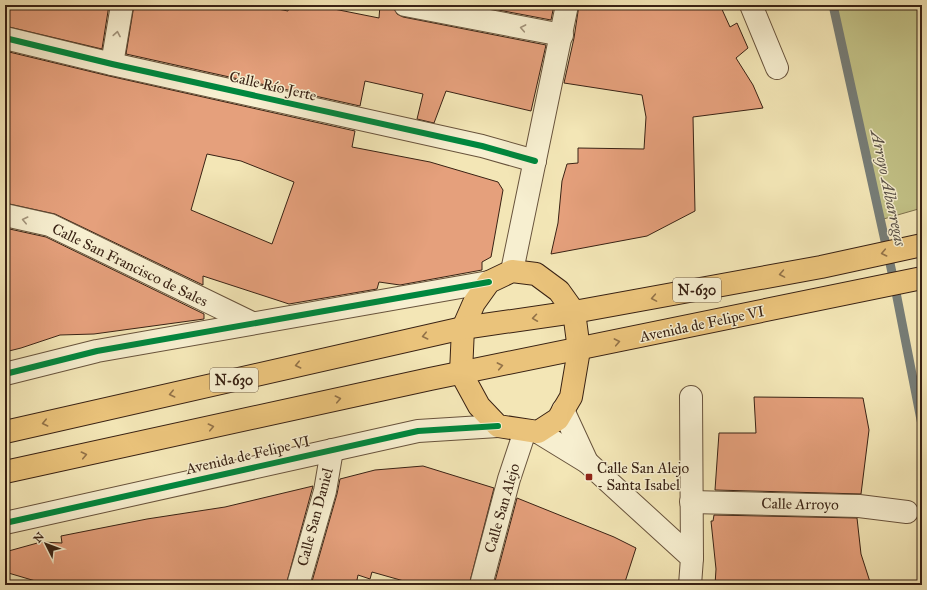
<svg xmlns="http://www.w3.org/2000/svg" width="927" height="590" viewBox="0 0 927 590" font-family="'IM FELL Great Primer',serif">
	<rect width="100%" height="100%" fill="#f3e6b6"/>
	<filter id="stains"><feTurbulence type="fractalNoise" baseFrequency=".005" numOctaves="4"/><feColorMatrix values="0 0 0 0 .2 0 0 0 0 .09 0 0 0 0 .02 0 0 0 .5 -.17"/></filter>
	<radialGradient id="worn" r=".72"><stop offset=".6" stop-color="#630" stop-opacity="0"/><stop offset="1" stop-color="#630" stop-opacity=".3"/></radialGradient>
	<!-- green -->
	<polygon fill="#c3c388" stroke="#7e724e" points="833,5 922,5 922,208 880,220"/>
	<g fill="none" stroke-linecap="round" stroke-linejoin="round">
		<!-- stream -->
		<polyline stroke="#777e78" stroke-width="9" points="833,5 893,277 922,425"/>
	</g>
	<!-- building -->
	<g fill="#e5a07c" stroke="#392214" fill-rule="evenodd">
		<polygon points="5,5 109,5 102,49 5,26"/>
		<polygon points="134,5 257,5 288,11 289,5 314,5 379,18 380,5 393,5 397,14 403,17 546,45 531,111 446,91 434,123 417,119 423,94 365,81 360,106 126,54"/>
		<polygon points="472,5 554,5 551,20"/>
		<polygon points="579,5 720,5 730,27 737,23 748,48 736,58 753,85 763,108 693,117 695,211 647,236 551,254 558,223 562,181 567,164 578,163 578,148 644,149 646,117 642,95 564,83 574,38"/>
		<path d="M5,51l104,25 246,55 -3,16 78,15 68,20 5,8 -12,67 -9,5v8l-82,15 -21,-3 -2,7 -88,15 -86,-28v9l-148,-71 -50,-11zM207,154l34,7 53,21 -22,62 -81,-34z"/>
		<polygon points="5,228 46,237 204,314 204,319 94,334 60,335 21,348 5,352"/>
		<polygon points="754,397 863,398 869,430 861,494 715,490 719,433 756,433"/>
		<polygon points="423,466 494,488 469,585 418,585 372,572 370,579 358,575 356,585 311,585 337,494 340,479 375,470"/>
		<polygon points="313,486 286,585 49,585 5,572 5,552 41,542 62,543 61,536 147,519 225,507"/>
		<polygon points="517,498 614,537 636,548 624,585 494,585"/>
		<polygon points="714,515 857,518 861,554 871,585 715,585 716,569 711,521 713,521"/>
	</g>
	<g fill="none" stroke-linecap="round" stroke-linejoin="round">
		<defs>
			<g id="minor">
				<polyline points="405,5 562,35"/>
				<polyline points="751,5 777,68"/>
				<polyline points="5,38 112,64 482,146 535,161"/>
				<polyline points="112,64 122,5"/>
				<polyline points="5,215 50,225 252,323"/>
				<polyline points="512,271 567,5"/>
				<polyline points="5,374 97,351 489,282"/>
				<polyline points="691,397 692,558"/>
				<polyline points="563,410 587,462"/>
				<polyline points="538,432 587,462 692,558 690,585"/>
				<polyline points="691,502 859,506 907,512"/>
				<polyline points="5,523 418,431 498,426"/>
				<polyline points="298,585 325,491 332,450"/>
				<polyline points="481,585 509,479 525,431"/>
			</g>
			<g id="trunk">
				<polygon points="512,271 536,274 559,291 574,312 579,350 571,397 558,419 538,432 498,426 479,406 461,373 463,328 474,303 489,282"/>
				<polyline points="5,432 463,328 574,312 821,267 922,245"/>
				<polyline points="5,472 430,379 922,278"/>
			</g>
		</defs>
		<!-- minor casing -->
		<use href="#minor" stroke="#68533c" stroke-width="24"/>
		<!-- trunk casing -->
		<use href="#trunk" stroke="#392214" stroke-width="24"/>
		<!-- minor -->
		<use href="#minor" stroke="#f7efd0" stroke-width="22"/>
		<!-- trunk -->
		<use href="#trunk" stroke="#eac37b" stroke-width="22"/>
		<defs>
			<g id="cycleway">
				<polyline points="5,38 112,64 482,146 535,161"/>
				<polyline points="5,374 97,351 489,282"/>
				<polyline points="5,523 418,431 498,426"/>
			</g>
		</defs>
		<!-- cycleway casing -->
		<use href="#cycleway" stroke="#f7efd0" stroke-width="8"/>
		<!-- cycleway -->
		<use href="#cycleway" stroke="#00873e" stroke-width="6"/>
	</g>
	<!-- one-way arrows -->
	<defs><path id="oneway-chevron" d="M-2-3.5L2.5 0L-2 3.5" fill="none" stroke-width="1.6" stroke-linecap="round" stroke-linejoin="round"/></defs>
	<g stroke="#a2937b">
		<use href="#oneway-chevron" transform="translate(523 28) rotate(-169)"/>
		<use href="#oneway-chevron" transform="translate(117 34) rotate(-80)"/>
		<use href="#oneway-chevron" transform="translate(25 220) rotate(-167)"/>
	</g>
	<g stroke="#927248">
		<use href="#oneway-chevron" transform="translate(884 253) rotate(168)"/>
		<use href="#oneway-chevron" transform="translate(782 274) rotate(170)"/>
		<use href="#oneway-chevron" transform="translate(654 298) rotate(170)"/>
		<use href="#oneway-chevron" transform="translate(535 318) rotate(172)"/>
		<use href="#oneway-chevron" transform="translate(425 336) rotate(167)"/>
		<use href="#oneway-chevron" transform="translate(617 342) rotate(-11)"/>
		<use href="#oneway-chevron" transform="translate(298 365) rotate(167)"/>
		<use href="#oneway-chevron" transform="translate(500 366) rotate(-11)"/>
		<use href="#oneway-chevron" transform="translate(172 394) rotate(167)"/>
		<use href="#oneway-chevron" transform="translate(338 399) rotate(-12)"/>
		<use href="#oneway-chevron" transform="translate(45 423) rotate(167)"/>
		<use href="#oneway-chevron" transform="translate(211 427) rotate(-12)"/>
		<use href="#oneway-chevron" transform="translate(84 455) rotate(-12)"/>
	</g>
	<!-- markers -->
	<rect fill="#8f2418" stroke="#f7efd0" stroke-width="1.5" x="585" y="473" width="8" height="8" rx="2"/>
	<g text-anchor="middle" stroke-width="3" stroke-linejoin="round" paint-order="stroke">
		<!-- shield labels -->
		<g fill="#f7efd0" stroke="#72604c" stroke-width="1">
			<rect x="673" y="278" width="48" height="24" rx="3"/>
			<rect x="210" y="368" width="48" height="24" rx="3"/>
		</g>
		<g font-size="14" font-weight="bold" fill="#392214">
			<text x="697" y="295">N-630</text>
			<text x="234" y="385">N-630</text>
		</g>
		<!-- street labels -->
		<g font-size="15" fill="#392214" stroke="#f7efd0">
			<text transform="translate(273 86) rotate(13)" y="5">Calle Río Jerte</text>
			<text transform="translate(130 265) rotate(26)" y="5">Calle San Francisco de Sales</text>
			<text transform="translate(702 324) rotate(-12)" y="5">Avenida de Felipe VI</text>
			<text transform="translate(248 455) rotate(-13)" y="5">Avenida de Felipe VI</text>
			<text transform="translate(800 504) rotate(1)" y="5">Calle Arroyo</text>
			<text transform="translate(502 508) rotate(-74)" y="5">Calle San Alejo</text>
			<text transform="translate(315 517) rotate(-75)" y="5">Calle San Daniel</text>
		</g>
		<!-- poi labels -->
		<g font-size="15" fill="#392214" stroke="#f7efd0" text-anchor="start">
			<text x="597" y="473">Calle San Alejo<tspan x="597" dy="17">- Santa Isabel</tspan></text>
		</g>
		<!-- water labels -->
		<g font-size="16" font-style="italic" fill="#585046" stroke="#f7efd0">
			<text transform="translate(889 188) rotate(78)" y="6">Arroyo Albarregas</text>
		</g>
	</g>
	<!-- margin -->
	<rect width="927" height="590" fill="none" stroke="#f3e6b6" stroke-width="20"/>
	<rect x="6" y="6" width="915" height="578" fill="none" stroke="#392214" stroke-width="2"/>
	<rect x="10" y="10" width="907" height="570" fill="none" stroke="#392214"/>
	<!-- north arrow -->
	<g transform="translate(46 544) rotate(312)" stroke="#f7efd0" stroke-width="3" paint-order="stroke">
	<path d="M0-3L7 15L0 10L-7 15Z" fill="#392214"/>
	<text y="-6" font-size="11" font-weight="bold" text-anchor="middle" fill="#392214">N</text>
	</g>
	<rect width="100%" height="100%" filter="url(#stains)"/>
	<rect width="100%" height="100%" fill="url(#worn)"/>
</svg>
